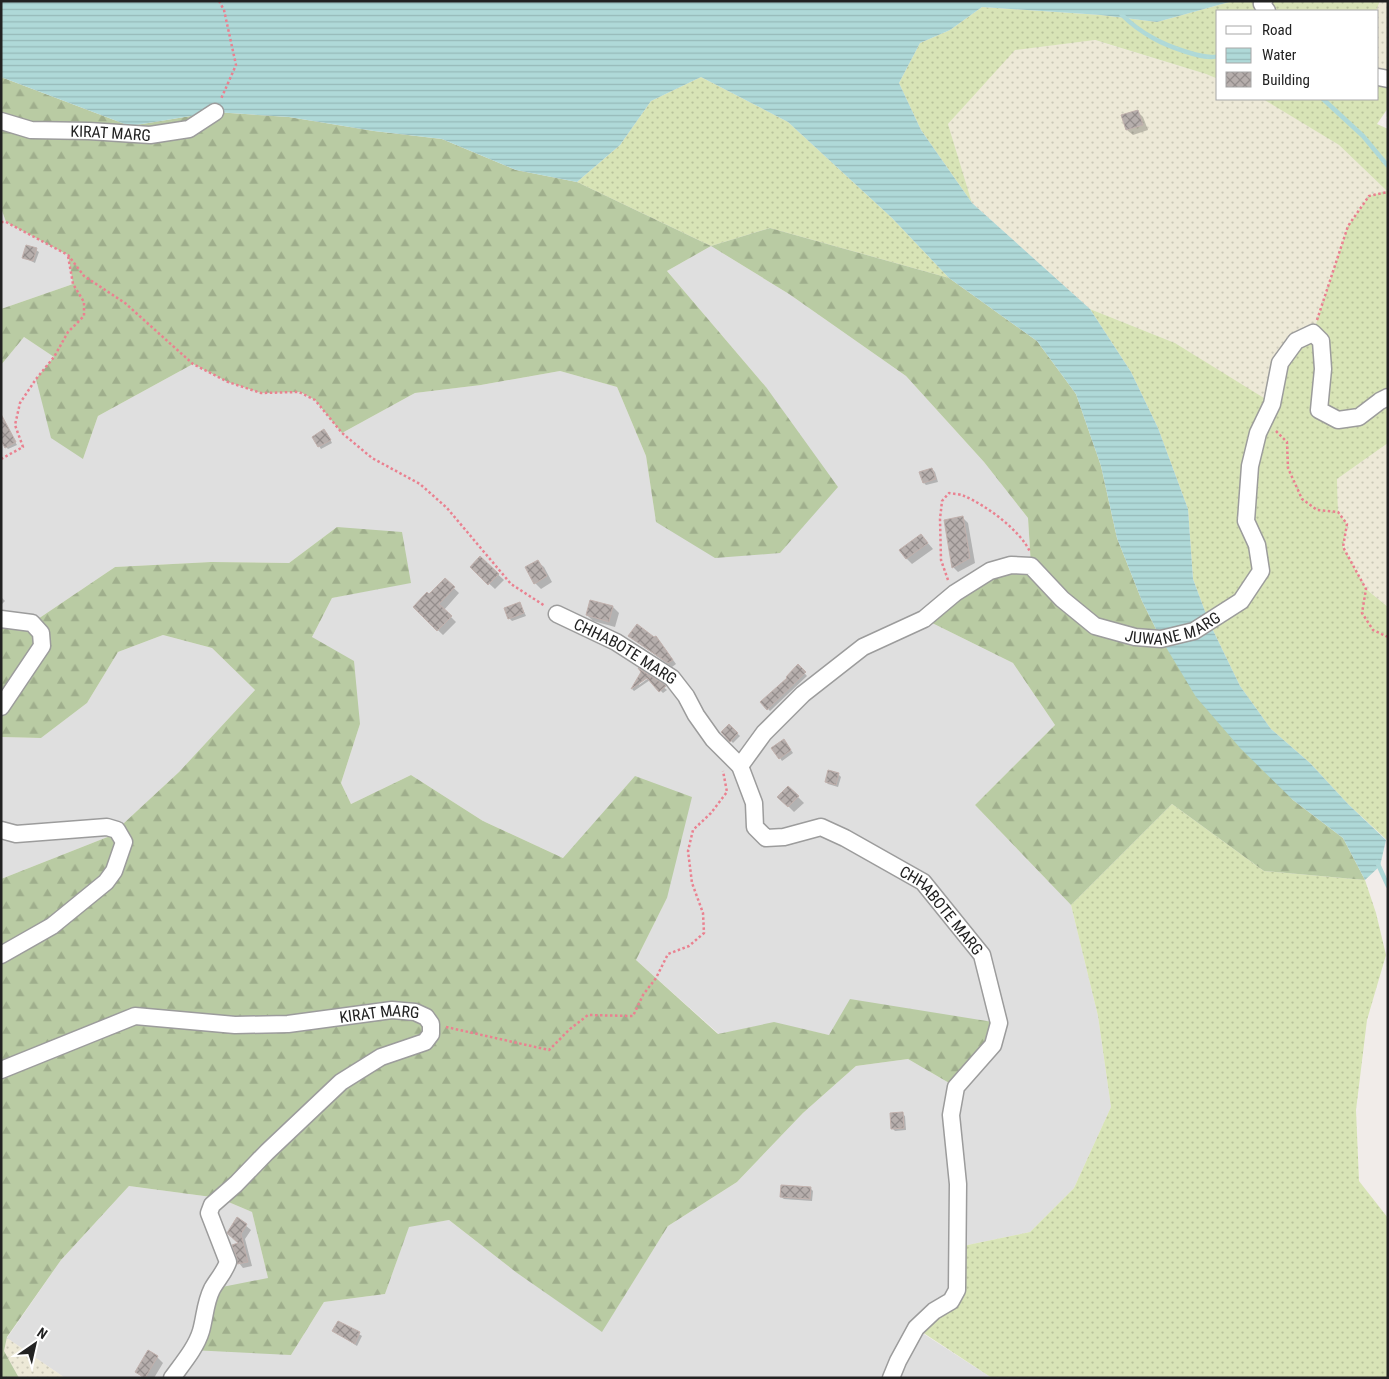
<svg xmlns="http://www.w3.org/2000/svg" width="1389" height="1379" viewBox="0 0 1389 1379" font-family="'Roboto Condensed',sans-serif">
	<defs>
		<pattern id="farmland-dots" width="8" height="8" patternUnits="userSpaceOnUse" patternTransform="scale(1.25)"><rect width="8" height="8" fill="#ede9d7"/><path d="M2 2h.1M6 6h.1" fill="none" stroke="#cbc8b8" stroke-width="1.8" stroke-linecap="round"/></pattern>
		<pattern id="grass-dots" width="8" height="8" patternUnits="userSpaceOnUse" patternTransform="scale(1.25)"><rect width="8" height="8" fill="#d8e4b6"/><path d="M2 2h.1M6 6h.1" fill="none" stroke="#b9c39c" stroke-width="1.8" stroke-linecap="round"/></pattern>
		<pattern id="forest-firs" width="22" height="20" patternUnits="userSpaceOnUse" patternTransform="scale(1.25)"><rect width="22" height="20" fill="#b9cba3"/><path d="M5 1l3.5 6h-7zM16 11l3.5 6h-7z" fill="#9fae8c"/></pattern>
		<pattern id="water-rules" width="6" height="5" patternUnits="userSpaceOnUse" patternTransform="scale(1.25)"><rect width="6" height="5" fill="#afd9d8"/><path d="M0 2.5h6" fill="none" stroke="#96bab9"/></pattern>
		<pattern id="building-cross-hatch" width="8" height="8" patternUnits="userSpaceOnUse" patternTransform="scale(1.25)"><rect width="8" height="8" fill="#b6aeac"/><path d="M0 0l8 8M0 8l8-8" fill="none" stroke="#948d8c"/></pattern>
	</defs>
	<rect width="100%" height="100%" fill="#f1ece9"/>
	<!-- residential -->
	<g fill="#dfdfdf">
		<polygon points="1,208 6,222 68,255 73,284 1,309"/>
		<polygon points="711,246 789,294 906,376 984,462 1028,518 1031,566 924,619 1013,663 1055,725 975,805 1071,905 1098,1016 1111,1107 1074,1188 1030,1232 958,1247 957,1290 916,1329 992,1378 65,1378 7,1338 61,1260 129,1186 219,1198 252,1212 268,1278 291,1355 324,1302 385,1294 409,1226 449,1220 517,1273 602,1331 668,1226 737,1182 803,1113 856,1066 908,1059 956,1087 993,1045 829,1035 774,1023 719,1034 636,960 667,898 563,858 483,821 411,775 351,804 341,783 360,724 312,637 332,598 411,582 337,527 289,563 211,562 115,567 32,623 1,619 1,365 24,337 54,357 83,459 98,416 193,364 228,382 261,393 299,392 315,400 342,433 415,393 481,385 560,371 617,387 646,456 656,522 766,387 667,271"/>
		<polygon points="163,635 212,648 255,690 179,772 110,836 1,879 1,737 41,738 87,703 118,652"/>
	</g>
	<!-- farmland -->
	<g fill="url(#farmland-dots)">
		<polygon points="1380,1 1388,1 1388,79 1378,77 1378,11 1376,11"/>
		<polygon points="1094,40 1206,74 1218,79 1218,99 1264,99 1339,145 1387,191 1348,226 1313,333 1272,404 1175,343 1090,309 972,203 948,124 1014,50"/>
		<polygon points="1388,443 1388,607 1366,589 1343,547 1347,524 1338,512 1337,479"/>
		<polygon points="7,1338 65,1378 19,1378 4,1351"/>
	</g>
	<!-- grass -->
	<g fill="url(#grass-dots)">
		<polygon points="1233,1 1380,1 1376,11 1218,11 1218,79 1206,74 1095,40 1015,50 948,124 972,203 921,130 899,83 920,43 950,30 982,7 1101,15 1157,22"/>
		<polygon points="701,77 788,122 892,218 949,278 770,228 711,246 577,182 620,145 651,101"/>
		<polygon points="1378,77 1388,79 1388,108 1377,124 1388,129 1388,443 1337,479 1338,512 1347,524 1343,547 1366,589 1388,607 1388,841 1348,804 1310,763 1271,729 1240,686 1209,622 1193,579 1188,509 1158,428 1131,372 1090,309 1175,343 1272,403 1280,363 1313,333 1348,226 1369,196 1387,191 1339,145 1263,99 1378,99"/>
		<polygon points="1172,804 1264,871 1365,880 1376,913 1386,955 1367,1020 1356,1110 1359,1181 1388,1218 1388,1378 992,1378 916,1328 951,1301 958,1247 1030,1232 1074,1188 1111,1107 1098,1016 1071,905"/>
	</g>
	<!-- forest -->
	<g fill="url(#forest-firs)">
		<polygon points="1,77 130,126 215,112 289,117 374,131 442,139 516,170 577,182 711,246 770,228 949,278 1037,341 1076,394 1101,466 1117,538 1142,601 1161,639 1293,800 1343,838 1365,880 1264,871 1172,804 1071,905 975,805 1055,725 1013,663 924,619 990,571 1031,566 1028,518 984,462 906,376 789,294 711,246 667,271 766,387 838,487 780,553 715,558 656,522 646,456 617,387 560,371 481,385 415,393 342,433 315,400 300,392 261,393 228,382 193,364 98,416 83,459 51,438 36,379 54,357 24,337 1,365 1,309 73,284 68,255 6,222 1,208"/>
		<polygon points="337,527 402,532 411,583 332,598 312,637 354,661 360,724 341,783 351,804 411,775 483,821 563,858 635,776 692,797 667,898 636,960 718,1034 774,1022 829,1035 850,999 999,1023 956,1087 908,1059 856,1066 803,1113 737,1182 668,1226 602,1332 517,1273 449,1220 409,1227 385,1294 324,1302 291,1355 191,1350 212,1289 268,1278 252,1212 219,1198 129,1186 61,1260 7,1337 4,1351 19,1378 1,1378 1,879 110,836 179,772 255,690 212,648 163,635 118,652 87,703 41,738 1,737 1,619 32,623 115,567 211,562 289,563"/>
	</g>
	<!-- water -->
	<polygon fill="url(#water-rules)" points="1,1 1233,1 1157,22 1101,15 982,7 950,30 920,43 899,83 921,130 972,203 1090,309 1131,372 1158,428 1188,509 1193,579 1209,622 1240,686 1271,729 1310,763 1348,804 1386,840 1380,866 1365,880 1343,838 1293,800 1241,749 1196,697 1161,639 1142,601 1117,538 1101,466 1076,394 1037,341 949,278 892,218 788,122 701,77 651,101 620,145 577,182 516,170 442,139 374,131 289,117 215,112 130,126 1,77"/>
	<!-- shadow -->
	<g fill="#0003">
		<polygon points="1137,111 1143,117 1148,130 1133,135 1127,130 1123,116"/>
		<polygon points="36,250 39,252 35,263 23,257"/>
		<polygon points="8,430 17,445 8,449 6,447"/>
		<polygon points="327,433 332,443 321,449 313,437"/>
		<polygon points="932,469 935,472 938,482 926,485 924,483"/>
		<polygon points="963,518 968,523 975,563 958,572 954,568 946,521"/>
		<polygon points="921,535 933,549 912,564 906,558"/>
		<polygon points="480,558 504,580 495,589 471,567"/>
		<polygon points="538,562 544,567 552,582 541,589 535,583"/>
		<polygon points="445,580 459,593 444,610 456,622 443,635 414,607 429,596"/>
		<polygon points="1,597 5,601 1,605"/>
		<polygon points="591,601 613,607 619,613 615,627 593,621 587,615"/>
		<polygon points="520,603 526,616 512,621 509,618"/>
		<polygon points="634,640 660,642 676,664 672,667"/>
		<polygon points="798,666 807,676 770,711 761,702 788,678"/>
		<polygon points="642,672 639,685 650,677 667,690 663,693 650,680 634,691 632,689"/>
		<polygon points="729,726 740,736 733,743 722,732"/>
		<polygon points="786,743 793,753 782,761 780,758"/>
		<polygon points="839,775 841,777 838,787 828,784 826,782"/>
		<polygon points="788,787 804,803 794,812 779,797"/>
		<polygon points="902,1114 905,1116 906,1130 895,1131 892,1128"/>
		<polygon points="810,1188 813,1191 812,1201 784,1199 781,1197"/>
		<polygon points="238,1219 251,1230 245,1239 252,1266 243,1268 239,1263 240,1244"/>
		<polygon points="339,1322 362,1336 357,1346 334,1331"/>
		<polygon points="157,1357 163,1363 154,1378 143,1378 136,1371"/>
	</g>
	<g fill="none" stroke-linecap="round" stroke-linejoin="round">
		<!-- stream -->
		<g stroke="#afd9d8" stroke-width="4.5">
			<path d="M1121,14c9,9 21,18 32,24 12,7 52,23 65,18"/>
			<polyline points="1323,99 1363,136 1388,166"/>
			<polyline points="1377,862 1388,886"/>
		</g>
	</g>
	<!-- building -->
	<g fill="url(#building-cross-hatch)" stroke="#c1b1ad">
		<polygon points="1138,110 1143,125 1126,130 1121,115"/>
		<polygon points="26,245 37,248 33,261 22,258"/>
		<polygon points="1,414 16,442 5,448 1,441"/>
		<polygon points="324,429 331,440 318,447 312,437"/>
		<polygon points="932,468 936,479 923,483 919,472"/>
		<polygon points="963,516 970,558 952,568 944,520"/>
		<polygon points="921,534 928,543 906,559 899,550"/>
		<polygon points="480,556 499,574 488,585 470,567"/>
		<polygon points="538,560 547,576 534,584 525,567"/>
		<polygon points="445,578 455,587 439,604 452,616 437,631 413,607 427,592 429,594"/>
		<polygon points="590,600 613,606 609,622 586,615"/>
		<polygon points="520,602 524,613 508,619 504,608"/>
		<polygon points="637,624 654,637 656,636 673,660 668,663 628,636"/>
		<polygon points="798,664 806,672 767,710 760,702 787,678 786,677"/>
		<polygon points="638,668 665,685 666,686 659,692 647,678 631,689 641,672"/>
		<polygon points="729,724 738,733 730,742 721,732"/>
		<polygon points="784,739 791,750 779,759 771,748"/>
		<polygon points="828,770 839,773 836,785 825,782"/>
		<polygon points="788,786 799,796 788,807 777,797"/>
		<polygon points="903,1112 904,1128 891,1129 890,1113"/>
		<polygon points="781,1185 811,1187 810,1199 780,1197"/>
		<polygon points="237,1217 247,1224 241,1234 248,1262 237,1264 237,1258 232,1245 238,1243 227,1233"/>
		<polygon points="338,1321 360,1332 355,1344 332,1331"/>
		<polygon points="148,1350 158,1356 145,1378 135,1372"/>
	</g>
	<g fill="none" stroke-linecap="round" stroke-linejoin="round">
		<defs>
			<g id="minor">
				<polyline points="1264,1 1262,4 1267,11"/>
				<polyline points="1378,77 1388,79"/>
				<path id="s1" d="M1,121l30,9 58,1 61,4 39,-6 26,-17"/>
				<path id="s2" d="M557,614l59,28 56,36 14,18 10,19 17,24 27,27 14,37 1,24 11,11 18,-1 37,-10 24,11 78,44 59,73 17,68 -6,22 -37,42 -5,28 7,69 -1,106 -6,11 -17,10 -18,17 -18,33 -7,17"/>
				<polyline points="1,619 32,623 41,633 42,646 1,707"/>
				<path id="s3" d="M740,766l24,-33 39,-39 60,-47 61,-28 31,-26 35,-22 21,-6 20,1 31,33 33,27 40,11 26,2 33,-8 47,-30 20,-30 -4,-26 -11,-24 4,-55 8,-33 14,-29 8,-41 16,-22 17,-8 8,8 2,28 -4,41 19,10 21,-3 21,-16 8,-4"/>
				<polyline points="1,830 16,834 107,827 117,830 124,842 114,871 106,882 52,926 1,955"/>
				<path id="s4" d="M1,1070l134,-54 100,9 53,-1 104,-14 23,2 11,5 5,7v10l-6,8 -44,15 -40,25 -74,70 -31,32 -24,21 -3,8 19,49c-4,11 -11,18 -16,27 -7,14 -7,28 -11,42 -5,17 -19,33 -29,47"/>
			</g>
		</defs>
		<!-- minor casing -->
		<use href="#minor" stroke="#9c9c9c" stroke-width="19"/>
		<!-- path -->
		<g stroke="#ea8190" stroke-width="2.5" stroke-dasharray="2.5 2.5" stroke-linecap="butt">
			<polyline points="219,1 224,10 236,65 221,99"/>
			<polyline points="1,222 6,222 68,255 84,276 125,303 193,364 228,382 261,393 299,392 315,400 342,433 372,458 420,484 447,508 511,584 545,606"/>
			<polyline points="1317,320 1348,226 1369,196 1388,192"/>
			<polyline points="1276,431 1287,442 1288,468 1302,499 1317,510 1338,512 1347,524 1343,547 1366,589 1362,613 1373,630 1388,637"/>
			<polyline points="1,459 23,447 15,425 20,403 36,379 54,357 68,332 84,316 84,302 73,284 68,256"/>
			<path d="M948,580l-7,-20 -1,-41 2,-18 7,-8c5,1 11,1 15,3 22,9 57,35 66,56"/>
			<polyline points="446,1027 549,1050 570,1029 588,1015 633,1016 643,995 656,978 668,954 689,946 704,933 703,913 692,883 688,851 693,830 711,813 727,792 723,771"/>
		</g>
		<!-- minor -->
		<use href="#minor" stroke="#fff" stroke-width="16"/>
	</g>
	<g text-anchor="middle" stroke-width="4.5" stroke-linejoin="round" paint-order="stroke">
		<!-- street labels -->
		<g font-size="16" fill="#222" stroke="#fff">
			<text dy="6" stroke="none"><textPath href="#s1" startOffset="111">KIRAT MARG</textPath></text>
			<text dy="6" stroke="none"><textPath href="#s3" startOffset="532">JUWANE MARG</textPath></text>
			<text dy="6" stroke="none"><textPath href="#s2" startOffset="78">CHHABOTE MARG</textPath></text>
			<text dy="6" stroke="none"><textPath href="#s2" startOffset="528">CHHABOTE MARG</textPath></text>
			<text dy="6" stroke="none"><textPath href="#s4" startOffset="390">KIRAT MARG</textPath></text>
		</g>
	</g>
	<!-- border -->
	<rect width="1389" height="1379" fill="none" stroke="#222222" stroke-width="5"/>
	<!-- legend -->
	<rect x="1216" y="10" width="162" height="90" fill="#ffffff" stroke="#a7a7a7"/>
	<rect x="1226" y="26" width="25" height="8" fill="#ffffff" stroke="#a7a7a7"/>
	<text x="1262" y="35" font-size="15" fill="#222222">Road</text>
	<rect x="1226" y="48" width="25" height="15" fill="url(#water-rules)" stroke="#a7a7a7"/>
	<text x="1262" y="60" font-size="15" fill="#222222">Water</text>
	<rect x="1226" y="72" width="25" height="15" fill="url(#building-cross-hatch)" stroke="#a7a7a7"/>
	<text x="1262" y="85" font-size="15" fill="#222222">Building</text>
	<!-- north arrow -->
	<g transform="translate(35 1344) rotate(34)" stroke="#ffffff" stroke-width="4" paint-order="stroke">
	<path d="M0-4L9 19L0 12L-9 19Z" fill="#222222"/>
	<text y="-8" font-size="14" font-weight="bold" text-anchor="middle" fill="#222222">N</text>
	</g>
</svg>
